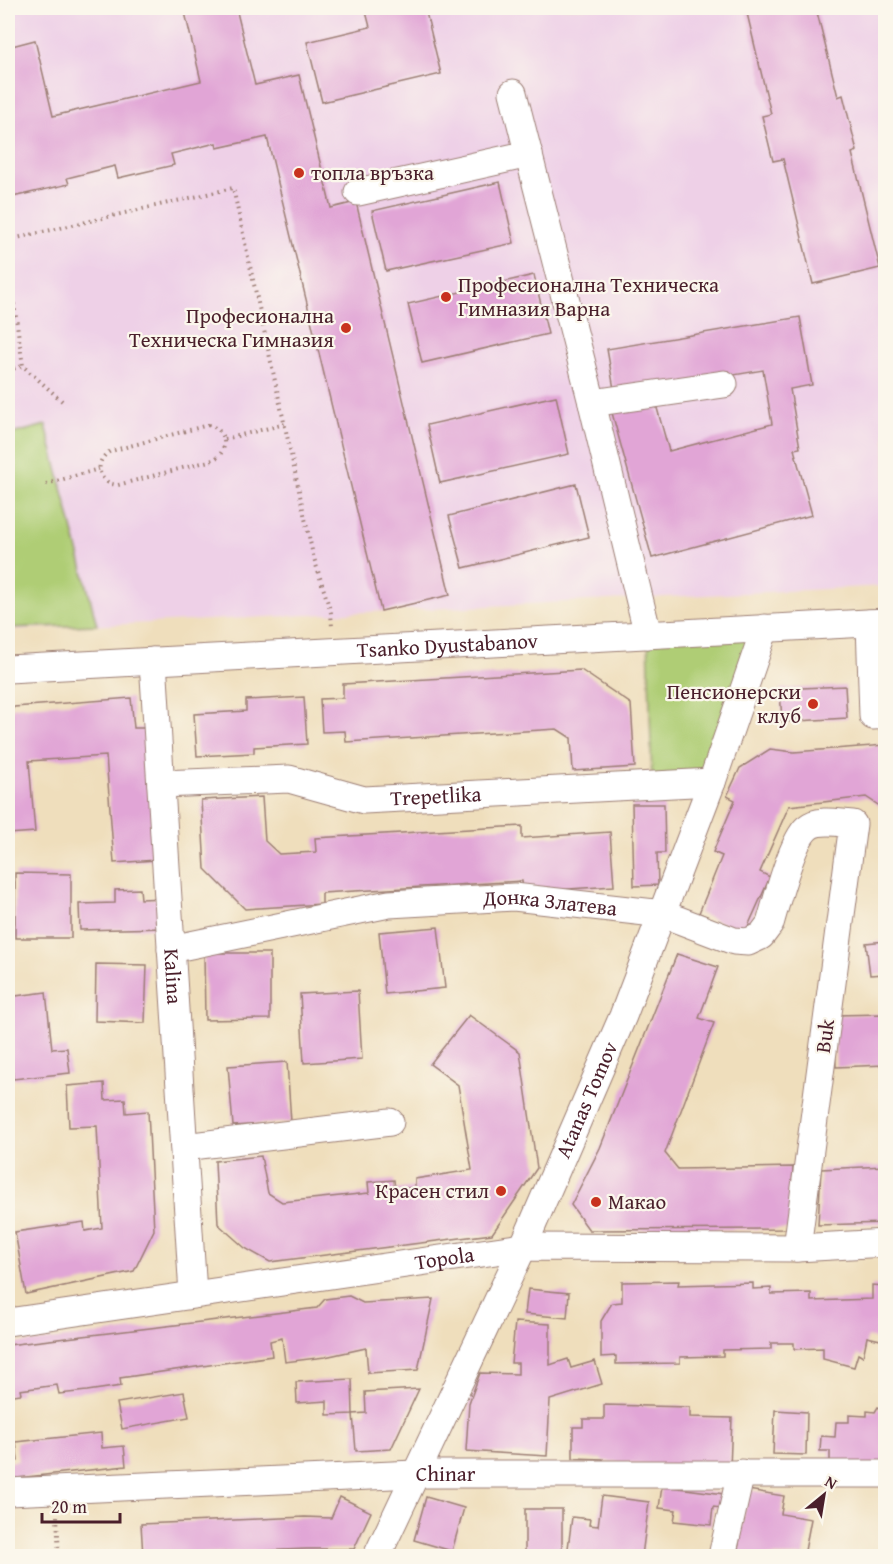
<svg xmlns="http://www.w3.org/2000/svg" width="893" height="1564" viewBox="0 0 893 1564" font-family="'Gentium Book Plus',serif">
	<rect width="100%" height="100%" fill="#fbf7ec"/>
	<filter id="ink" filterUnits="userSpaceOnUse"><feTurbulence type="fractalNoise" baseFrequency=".0167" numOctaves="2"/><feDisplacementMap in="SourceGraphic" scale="12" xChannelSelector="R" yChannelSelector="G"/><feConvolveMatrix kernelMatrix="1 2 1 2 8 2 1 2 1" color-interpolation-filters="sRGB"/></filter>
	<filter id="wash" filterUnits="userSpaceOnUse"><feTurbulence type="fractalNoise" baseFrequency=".008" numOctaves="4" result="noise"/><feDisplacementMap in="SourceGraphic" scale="24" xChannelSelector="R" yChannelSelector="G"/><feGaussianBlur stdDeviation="1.35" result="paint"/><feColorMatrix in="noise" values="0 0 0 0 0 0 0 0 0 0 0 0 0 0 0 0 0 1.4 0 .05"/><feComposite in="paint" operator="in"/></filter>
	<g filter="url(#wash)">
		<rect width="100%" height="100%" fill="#efdebc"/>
		<!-- built -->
		<polygon fill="#eed0e7" points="8,8 885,8 885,586 8,630"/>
		<!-- green -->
		<g fill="#afcd75" stroke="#7c7650" stroke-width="1.5">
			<polygon points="46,425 97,625 8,628 8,435"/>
			<polygon points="765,628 712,782 652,785 648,635"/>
		</g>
		<g id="blocks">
			<!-- building -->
			<g fill="#e1a5d6">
				<polygon points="184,8 236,8 255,85 299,75 331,208 356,202 450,595 381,611 267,137 217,148 216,143 171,154 174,165 118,178 115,166 67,178 69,184 8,198 8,157 10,156 8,145 8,47 35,40 53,116 201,81"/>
				<polygon points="365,8 425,8 441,74 322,102 307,42 370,27"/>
				<polygon points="751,8 816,8 838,97 843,95 857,151 852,153 880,268 813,284 783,159 773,161 762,116 771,114 746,9"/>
				<polygon points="500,182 514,243 386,271 372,211"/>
				<polygon points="534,275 548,334 422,363 408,304"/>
				<polygon points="800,317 812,385 790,389 800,448 794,449 812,515 652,558 612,413 655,401 669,451 772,424 763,370 615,395 607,349"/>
				<polygon points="556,396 569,454 440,483 427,425"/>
				<polygon points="576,484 589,537 463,568 449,516"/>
				<polygon points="581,670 631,704 635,767 573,771 571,738 557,729 346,742 345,731 322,732 320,699 343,698 343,684"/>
				<polygon points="845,686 847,718 782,722 780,689"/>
				<polygon points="304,697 307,744 254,747 254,753 197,756 194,714 246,711 246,700"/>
				<polygon points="131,698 134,728 145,728 156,860 114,863 106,756 29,761 35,832 8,834 8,715 14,707"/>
				<polygon points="885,745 885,841 884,841 881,807 866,797 789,806 760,872 770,877 745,933 699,913 722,856 713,852 735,800 727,796 740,768 770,749 794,752"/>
				<polygon points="262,797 265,841 279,854 316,852 315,838 522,826 522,838 610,832 614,886 523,892 522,881 322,893 322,904 245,909 205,869 201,800"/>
				<polygon points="632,804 664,804 665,853 657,853 658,885 634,886"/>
				<polygon points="15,873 71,874 71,938 15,938"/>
				<polygon points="140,889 141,899 164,898 165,928 80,930 79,904 115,903 115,890"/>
				<polygon points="438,927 445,988 385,994 379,932"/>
				<polygon points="885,941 885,974 870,975 866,943"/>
				<polygon points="204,953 270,953 270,1019 205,1020"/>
				<polygon points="677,954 718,967 699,1018 714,1023 665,1153 678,1169 793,1167 790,1229 589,1230 571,1205 600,1148"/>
				<polygon points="96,964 147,965 145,1023 95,1021"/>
				<polygon points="358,991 362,1059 304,1063 300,994"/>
				<polygon points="46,992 52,1049 67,1048 70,1073 13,1079 12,1067 8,1067 8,997"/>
				<polygon points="885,1014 885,1065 836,1067 834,1015"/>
				<polygon points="469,1015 520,1052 537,1168 492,1234 270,1262 245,1248 218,1224 215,1161 261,1156 268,1193 282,1202 369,1193 368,1182 394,1180 395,1190 415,1187 415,1179 472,1170 458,1085 430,1064"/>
				<polygon points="287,1062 291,1122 233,1126 228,1066"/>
				<polygon points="104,1083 105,1100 125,1099 126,1113 148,1111 154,1230 134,1271 26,1294 15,1232 84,1222 85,1231 102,1228 97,1126 69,1127 67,1086"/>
				<polygon points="885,1166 885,1223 818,1225 821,1169"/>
				<polygon points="679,1281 678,1285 753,1283 753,1289 771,1288 771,1294 811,1293 811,1301 872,1299 872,1285 885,1286 885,1341 867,1337 863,1357 858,1354 854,1367 823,1359 823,1348 794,1349 794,1343 771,1343 771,1349 723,1350 723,1356 680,1357 680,1363 616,1364 616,1356 601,1357 601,1321 612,1303 622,1302 622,1282"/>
				<polygon points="528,1289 569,1293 567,1318 525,1314"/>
				<polygon points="349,1296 363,1303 433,1299 418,1370 368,1373 366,1348 325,1357 285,1362 282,1338 270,1341 272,1356 120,1378 121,1386 87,1391 59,1394 57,1385 20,1390 21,1394 8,1396 8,1345 317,1308 325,1299"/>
				<polygon points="515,1322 550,1324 550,1365 568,1359 571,1368 595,1361 602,1384 550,1400 547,1456 466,1451 469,1403 480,1373 518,1374 518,1363 511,1363"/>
				<polygon points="352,1379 353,1414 327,1415 327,1401 297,1403 296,1382"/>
				<polygon points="885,1383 885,1399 881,1395 881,1390"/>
				<polygon points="419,1389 391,1449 356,1451 353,1414 366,1413 365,1392"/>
				<polygon points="184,1392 189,1417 122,1429 117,1403"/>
				<polygon points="604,1405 690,1407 690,1417 732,1418 730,1469 603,1461 603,1459 573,1458 573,1427 583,1427 583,1419 604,1419"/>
				<polygon points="878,1407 885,1411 885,1470 830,1463 830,1451 820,1451 821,1436 835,1437 836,1422 849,1422 849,1415 867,1416 867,1411 875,1412"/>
				<polygon points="775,1410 807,1412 806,1455 773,1454"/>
				<polygon points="101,1433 102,1448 124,1446 126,1466 8,1479 8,1463 18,1461 16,1442"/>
				<polygon points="662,1486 724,1494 722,1508 713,1507 711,1525 674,1521 676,1510 659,1508"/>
				<polygon points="748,1490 784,1496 781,1514 811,1519 804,1556 737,1556"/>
				<polygon points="602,1496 649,1502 642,1556 567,1556 572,1517 590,1519 589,1525 598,1526"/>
				<polygon points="340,1497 371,1512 354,1549 307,1549 143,1556 141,1524 305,1517 331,1518"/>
				<polygon points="426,1497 464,1508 452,1551 414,1540"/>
				<rect x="525" y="1509" width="37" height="47"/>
			</g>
		</g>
	</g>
	<g filter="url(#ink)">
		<use href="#blocks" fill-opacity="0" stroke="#9c7e74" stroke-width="1.5"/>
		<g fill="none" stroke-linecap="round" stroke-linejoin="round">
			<defs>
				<g id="minor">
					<polyline points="513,93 592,403 648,635"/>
					<polyline points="358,192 529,154"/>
					<polyline points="592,403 724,384"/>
					<polyline points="870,623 873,716 886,715"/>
					<path id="s1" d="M153,661l40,633"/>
					<path id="s2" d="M8,669l878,-47"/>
					<path id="s3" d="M161,784l128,-5 75,21 348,-18"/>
					<path id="s4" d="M171,949l218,-45 125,-7 149,17 71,27 14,1 13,-6 9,-12c6,-21 22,-83 37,-96 11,-10 32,-5 46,-4l-56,424"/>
					<polyline points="184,1147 390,1122"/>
					<path id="s5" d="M8,1322l515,-75 274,1 89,-5"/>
					<path id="s6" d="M8,1492l407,-18h471"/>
					<path id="s7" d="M377,1556l146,-309 100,-231 89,-234 53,-154"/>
					<polyline points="722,1556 741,1473"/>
				</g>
			</defs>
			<!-- minor casing -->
			<use href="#minor" stroke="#9c7e74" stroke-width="29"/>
			<!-- path -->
			<g stroke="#9c7e74" stroke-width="4" stroke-dasharray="1.5 4.5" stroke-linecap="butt">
				<polyline points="8,240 233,188 313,555 331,613 332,627"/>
				<polyline points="8,262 23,366 62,401"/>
				<polyline points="8,370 23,366"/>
				<path d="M208,425c19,4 22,26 5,35l-95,25c-21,-1 -25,-25 -7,-34z"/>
				<polyline points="225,439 285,424"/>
				<polyline points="46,484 99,469"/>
				<polyline points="57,1516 59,1556"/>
			</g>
			<!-- minor -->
			<use href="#minor" stroke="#fff" stroke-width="27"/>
		</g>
	</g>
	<!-- markers -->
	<g fill="#c8321e" stroke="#fbf7ec" stroke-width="2">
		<circle cx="299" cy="173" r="6"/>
		<circle cx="446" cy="297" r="6"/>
		<circle cx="346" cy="328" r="6"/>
		<circle cx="813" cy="704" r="6"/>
		<circle cx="501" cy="1191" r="6"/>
		<circle cx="596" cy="1202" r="6"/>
	</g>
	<g text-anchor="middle" stroke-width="4.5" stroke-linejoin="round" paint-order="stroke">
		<!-- poi labels -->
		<g font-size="21" fill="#4a1f2b" stroke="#fbf7ec" text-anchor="start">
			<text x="311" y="180">топла връзка</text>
			<text x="458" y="292">Професионална Техническа<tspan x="458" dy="24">Гимназия Варна</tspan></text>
			<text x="334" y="323" text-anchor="end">Професионална<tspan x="334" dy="24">Техническа Гимназия</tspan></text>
			<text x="801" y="699" text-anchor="end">Пенсионерски<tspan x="801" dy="24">клуб</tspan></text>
			<text x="489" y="1198" text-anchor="end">Красен стил</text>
			<text x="608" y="1209">Макао</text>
		</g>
		<!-- street labels -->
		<g font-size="21" fill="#4a1f2b" stroke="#fbf7ec">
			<text dy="7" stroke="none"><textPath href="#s2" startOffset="440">Tsanko Dyustabanov</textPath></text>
			<text dy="7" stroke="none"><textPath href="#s3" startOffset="278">Trepetlika</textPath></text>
			<text dy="7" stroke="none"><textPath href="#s4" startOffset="384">Донка Златева</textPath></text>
			<text dy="7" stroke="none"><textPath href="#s1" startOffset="316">Kalina</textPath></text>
			<text transform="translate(825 1036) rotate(-82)" y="7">Buk</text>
			<text dy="7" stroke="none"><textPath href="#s7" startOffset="502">Atanas Tomov</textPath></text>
			<text dy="7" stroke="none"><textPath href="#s5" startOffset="441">Topola</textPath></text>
			<text dy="7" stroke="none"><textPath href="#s6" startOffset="438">Chinar</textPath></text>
		</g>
	</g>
	<!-- margin -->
	<rect width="893" height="1564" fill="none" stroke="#fbf7ec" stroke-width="30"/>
	<!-- north arrow -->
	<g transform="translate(824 1495) rotate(30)" stroke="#fbf7ec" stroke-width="4.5" paint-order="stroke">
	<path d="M0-4.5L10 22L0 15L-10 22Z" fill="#4a1f2b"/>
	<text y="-9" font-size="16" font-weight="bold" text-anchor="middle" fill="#4a1f2b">N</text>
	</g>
	<!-- scale -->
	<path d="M42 1513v9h78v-9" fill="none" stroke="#4a1f2b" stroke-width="3"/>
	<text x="51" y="1513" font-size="18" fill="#4a1f2b" stroke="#fbf7ec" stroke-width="4.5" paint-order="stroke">20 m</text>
</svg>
